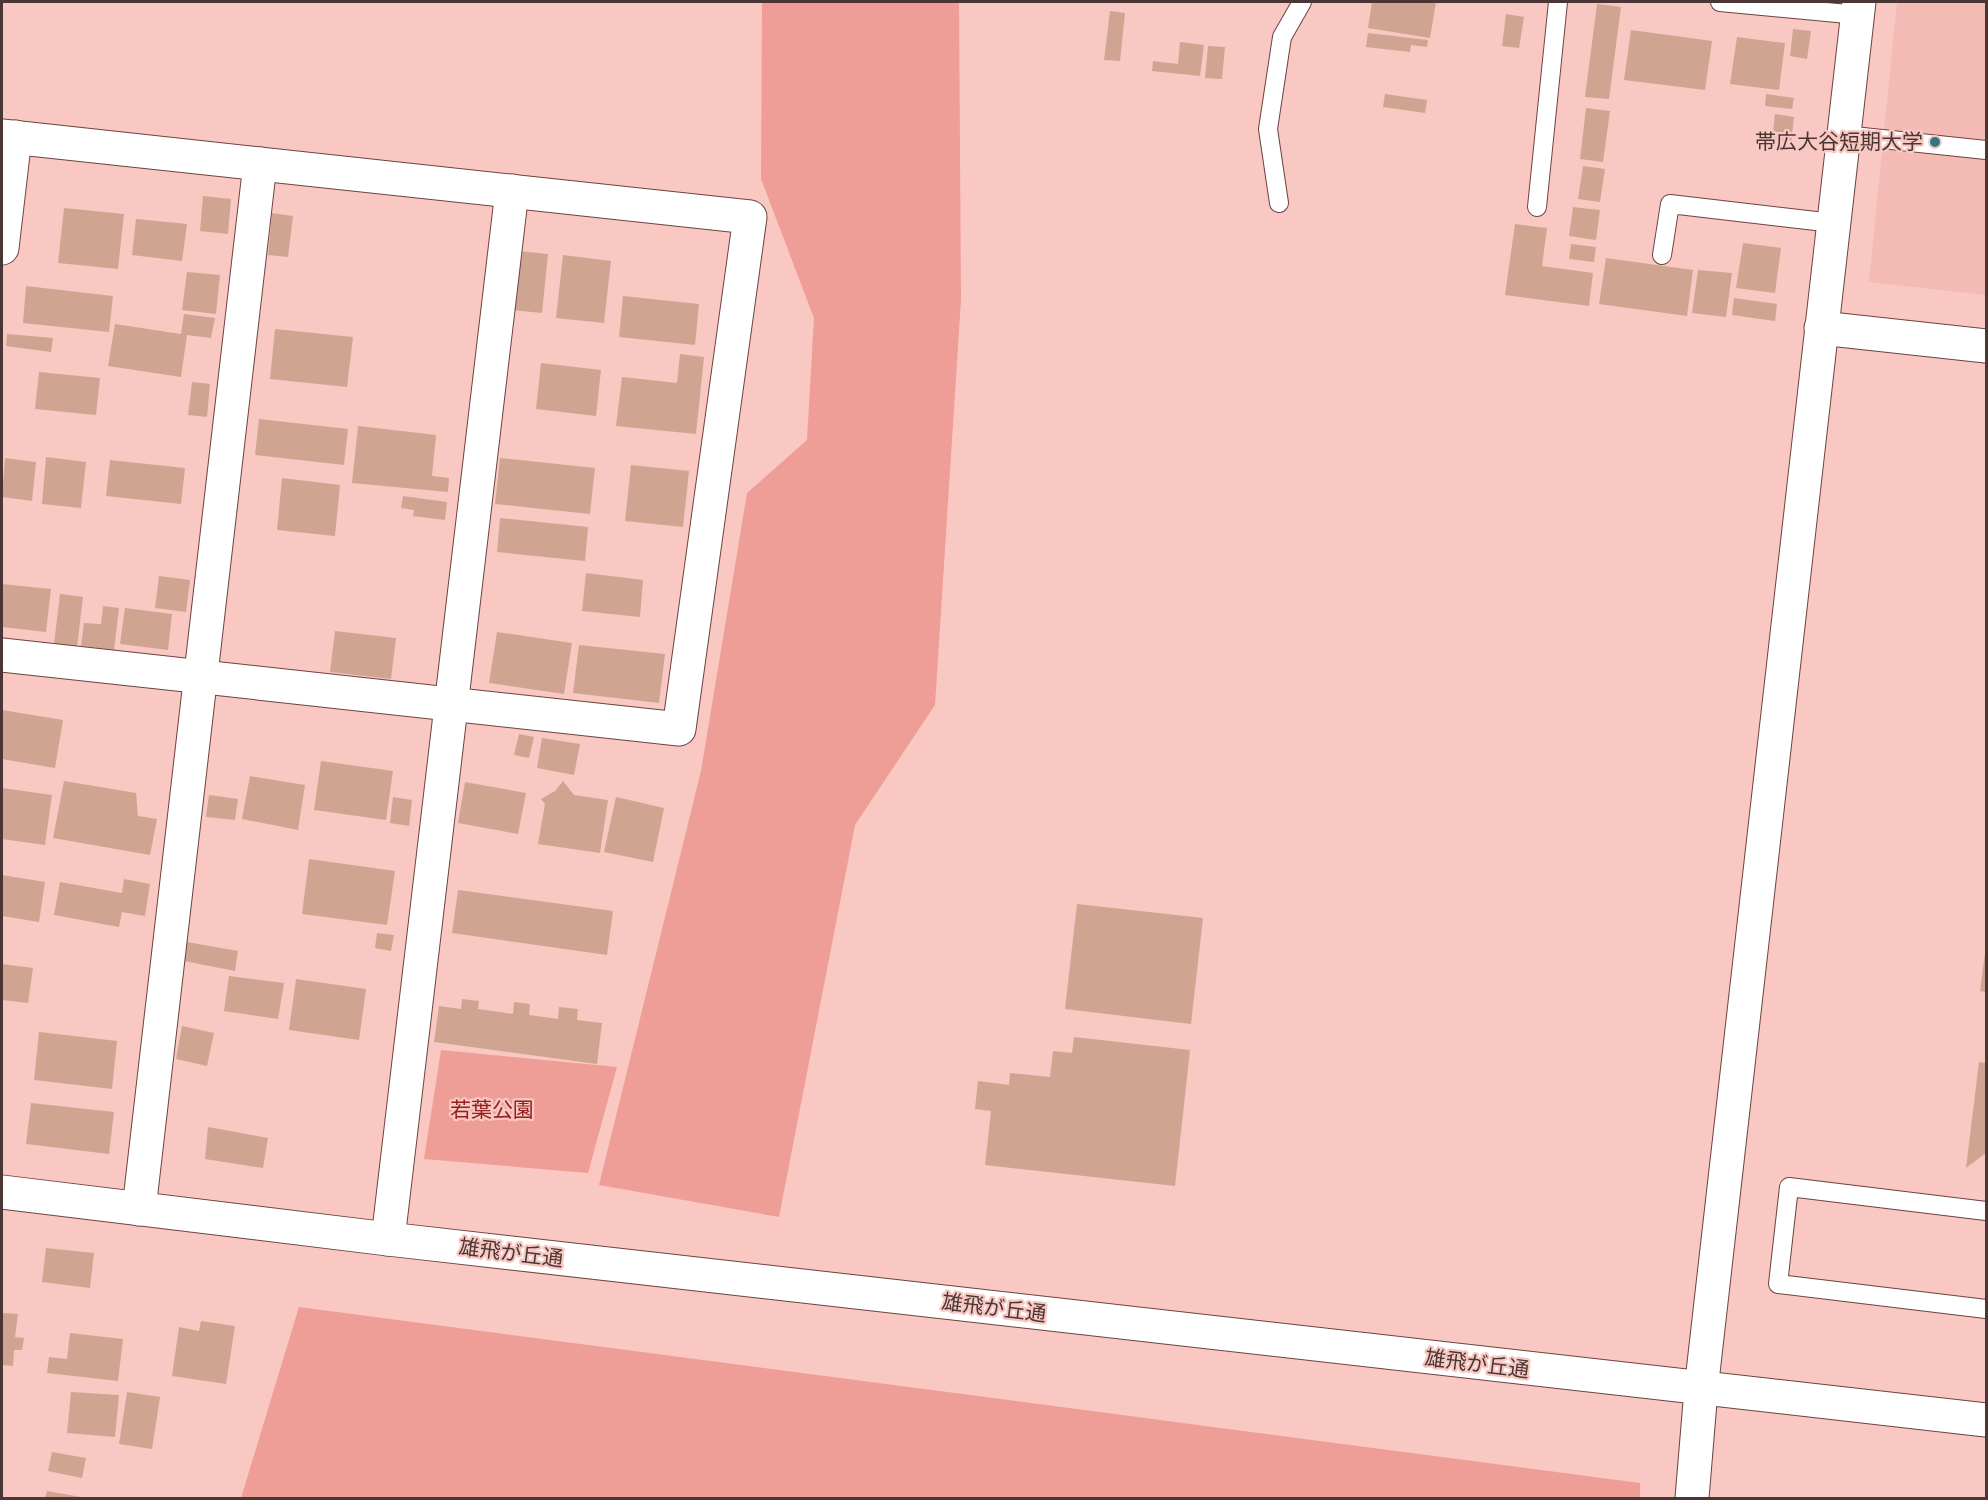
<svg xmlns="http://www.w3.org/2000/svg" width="1988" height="1500" viewBox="0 0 1988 1500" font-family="Roboto,'Noto Sans JP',sans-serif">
	<rect width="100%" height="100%" fill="#f9c8c2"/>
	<!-- built -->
	<polygon fill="#f4bbb5" points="1897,2 1986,2 1986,295 1869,282"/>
	<!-- green -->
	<g fill="#ee9e96">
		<polygon points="762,2 959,2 961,300 935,705 855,825 779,1217 599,1185 701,771 747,493 807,440 814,318 761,179"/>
		<polygon points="441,1050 617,1067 588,1173 424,1159"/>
		<polygon points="299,1307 1640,1483 1640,1498 241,1498"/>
	</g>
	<!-- building -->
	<g fill="#cfa592">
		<polygon points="1372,2 1436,2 1430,38 1368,28"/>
		<polygon points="1597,4 1621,7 1609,99 1585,97"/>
		<polygon points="1110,11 1125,13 1120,61 1104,60"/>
		<polygon points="1506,14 1524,17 1519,48 1502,46"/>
		<polygon points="1793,29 1811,31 1807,59 1790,56"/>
		<polygon points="1631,30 1712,41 1705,90 1624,80"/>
		<polygon points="1368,33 1428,40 1427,47 1411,45 1410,52 1366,47"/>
		<polygon points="1737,37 1785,43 1779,90 1730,84"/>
		<polygon points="1180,42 1204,45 1200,76 1152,71 1153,61 1178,64"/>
		<polygon points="1208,46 1225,47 1222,79 1205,78"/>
		<polygon points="1385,94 1427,100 1425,113 1383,107"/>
		<polygon points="1766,94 1794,98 1792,109 1765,106"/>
		<polygon points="1586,108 1610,111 1603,162 1580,159"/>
		<polygon points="1775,114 1794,117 1791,145 1772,143"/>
		<polygon points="1583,166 1605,169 1600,202 1578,199"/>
		<polygon points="203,196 231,199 228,234 200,231"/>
		<polygon points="1573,207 1600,210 1596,240 1569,236"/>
		<polygon points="64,208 124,214 118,269 58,263"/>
		<polygon points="272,213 293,216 288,257 268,255"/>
		<polygon points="136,219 187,224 182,261 132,255"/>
		<polygon points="1515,224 1547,228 1542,266 1593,273 1589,306 1505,295"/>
		<polygon points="1743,243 1781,248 1775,293 1736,288"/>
		<polygon points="1571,244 1596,247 1594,262 1569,259"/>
		<polygon points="518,251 548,254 542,313 511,310"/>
		<polygon points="563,255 611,261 604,323 556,318"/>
		<polygon points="1606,258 1693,270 1687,316 1599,304"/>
		<polygon points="1698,270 1732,273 1726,317 1692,313"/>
		<polygon points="187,272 220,275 216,314 182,310"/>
		<polygon points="26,286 113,296 109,332 23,323"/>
		<polygon points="623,296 699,304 695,345 619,337"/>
		<polygon points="1734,298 1777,304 1775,321 1732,315"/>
		<polygon points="184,314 215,318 211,338 187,335 181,377 108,366 115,324 181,334"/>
		<polygon points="275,329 353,337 347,387 270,379"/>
		<polygon points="7,334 53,338 51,352 6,346"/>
		<polygon points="680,354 704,357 696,434 616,426 622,377 677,383"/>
		<polygon points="541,363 601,370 596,416 536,409"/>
		<polygon points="39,372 100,378 96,415 35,409"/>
		<polygon points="192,382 210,384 207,417 188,415"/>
		<polygon points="259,419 348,429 344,465 255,455"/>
		<polygon points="358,426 436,435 432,476 449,478 448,492 352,483"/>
		<polygon points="46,457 86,462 81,508 42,504"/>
		<polygon points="5,458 36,462 32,501 2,497"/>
		<polygon points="500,458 595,468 590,514 495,504"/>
		<polygon points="110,460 185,468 181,504 106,496"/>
		<polygon points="631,465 689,471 683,527 625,521"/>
		<polygon points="282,478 340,485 335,536 277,530"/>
		<polygon points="403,496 447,502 445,520 413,516 414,510 401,508"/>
		<polygon points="500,518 588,527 585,561 497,552"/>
		<polygon points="586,573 643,580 640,617 582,611"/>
		<polygon points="159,576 190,580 186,612 155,608"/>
		<polygon points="2,584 51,589 46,632 2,627"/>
		<polygon points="60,594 83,597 77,647 54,644"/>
		<polygon points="103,606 119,608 114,650 81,646 84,623 101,624"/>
		<polygon points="125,608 172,614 168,650 120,644"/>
		<polygon points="335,631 396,638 391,679 330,672"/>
		<polygon points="497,632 572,643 564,694 489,683"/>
		<polygon points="579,645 665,654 659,703 573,693"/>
		<polygon points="2,710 63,720 55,768 2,759"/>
		<polygon points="519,734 534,737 529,758 514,755"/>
		<polygon points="542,738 580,744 574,775 537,768"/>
		<polygon points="321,761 393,771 386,820 314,810"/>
		<polygon points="250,776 305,785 298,830 242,819"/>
		<polygon points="64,781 136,793 138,816 157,819 150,855 53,838"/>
		<polygon points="563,781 574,795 608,800 600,853 538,844 545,804 541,799 555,791"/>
		<polygon points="465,782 526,793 518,834 458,823"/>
		<polygon points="2,788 52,795 45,845 2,839"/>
		<polygon points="209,795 238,799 235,820 206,817"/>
		<polygon points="393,797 412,800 409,826 390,823"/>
		<polygon points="616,797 664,808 653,862 604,852"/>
		<polygon points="309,859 395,871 387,925 302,914"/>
		<polygon points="2,875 45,882 39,922 2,916"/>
		<polygon points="124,879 150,884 145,916 122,912 119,927 54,915 60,882 122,893"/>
		<polygon points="458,890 613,911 607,955 452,933"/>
		<polygon points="1077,904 1203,918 1191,1024 1065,1009"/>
		<polygon points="377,933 394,935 391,951 375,948"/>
		<polygon points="187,942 238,951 235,971 184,961"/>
		<polygon points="1985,953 1986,953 1986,992 1980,991"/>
		<polygon points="2,964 33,968 28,1003 2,1000"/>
		<polygon points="229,976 284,983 278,1019 224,1011"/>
		<polygon points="296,979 366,989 359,1040 289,1030"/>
		<polygon points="462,999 479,1001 478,1009 513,1014 514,1002 530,1004 529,1015 558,1019 559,1007 578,1009 577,1020 602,1023 597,1064 434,1042 439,1006 461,1009"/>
		<polygon points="182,1026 214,1033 207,1066 176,1059"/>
		<polygon points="39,1032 117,1041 112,1089 34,1080"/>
		<polygon points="1074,1037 1190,1050 1175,1186 985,1165 991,1111 975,1109 978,1081 1009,1085 1010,1073 1050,1077 1053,1051 1072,1053"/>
		<polygon points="1979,1062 1986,1063 1986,1153 1966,1168"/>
		<polygon points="31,1103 114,1112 109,1154 26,1144"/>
		<polygon points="208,1127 268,1138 263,1168 205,1159"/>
		<polygon points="46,1248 94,1253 90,1288 42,1282"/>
		<polygon points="2,1313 18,1314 15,1337 24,1338 22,1350 14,1350 13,1366 2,1365"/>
		<polygon points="201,1321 235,1326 226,1384 172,1376 179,1327 199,1331"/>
		<polygon points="70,1333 123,1339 118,1381 47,1373 49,1357 67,1359"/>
		<polygon points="71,1392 119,1395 115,1437 67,1433"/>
		<polygon points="127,1392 160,1397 152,1449 119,1444"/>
		<polygon points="52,1452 86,1458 82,1478 48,1471"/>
		<polygon points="47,1491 81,1497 80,1498 45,1498"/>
	</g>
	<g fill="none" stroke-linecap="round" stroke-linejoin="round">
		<defs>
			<g id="service">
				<polyline points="1720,2 1858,15"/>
				<polyline points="1844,135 1986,150"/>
				<polyline points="1279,203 1268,129 1282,37 1302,2"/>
				<polyline points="1537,207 1558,2"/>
				<polyline points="1662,255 1670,204 1833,223"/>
				<polyline points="1986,1211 1789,1187 1778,1284 1986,1309"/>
			</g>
			<g id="minor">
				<polyline points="2,136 750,217 679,729 2,655"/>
				<polyline points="2,248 15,137"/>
				<polyline points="1821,328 1986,346"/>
				<polyline points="139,1209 260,164"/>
				<polyline points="388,1239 512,191"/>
				<polyline points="1692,1498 1701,1390 1859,2"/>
			</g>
			<polyline id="tertiary" points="2,1192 388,1239 1986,1420"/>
		</defs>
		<!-- service casing -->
		<use href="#service" stroke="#6c433f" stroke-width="20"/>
		<!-- minor casing -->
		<use href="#minor" stroke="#6c433f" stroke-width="35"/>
		<!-- tertiary casing -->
		<use href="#tertiary" stroke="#6c433f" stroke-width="35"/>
		<!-- service -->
		<use href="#service" stroke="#fff" stroke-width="18"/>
		<!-- minor -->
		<use href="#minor" stroke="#fff" stroke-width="33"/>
		<!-- tertiary -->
		<use href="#tertiary" stroke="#fff" stroke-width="33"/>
	</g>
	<!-- markers -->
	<circle fill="#307881" stroke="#f9c8c2" stroke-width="2" cx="1935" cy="142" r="6"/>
	<g text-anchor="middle" stroke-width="4.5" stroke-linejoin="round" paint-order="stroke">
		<!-- poi labels -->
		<g font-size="21" fill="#4a3634" stroke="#f9c8c2" text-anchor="end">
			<text x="1923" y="149">帯広大谷短期大学</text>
		</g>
		<!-- park labels -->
		<g font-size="21" fill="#942021" stroke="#f9c8c2">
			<text x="492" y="1117">若葉公園</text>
		</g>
		<!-- street labels -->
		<g font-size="21" fill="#4a3634" stroke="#f9c8c2">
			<text transform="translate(511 1253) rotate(7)" y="7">雄飛が丘通</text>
			<text transform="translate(994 1308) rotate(7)" y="7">雄飛が丘通</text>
			<text transform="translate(1477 1364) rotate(7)" y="7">雄飛が丘通</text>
		</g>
	</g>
	<!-- border -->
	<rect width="1988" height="1500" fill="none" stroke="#4a3634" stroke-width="6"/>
</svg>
